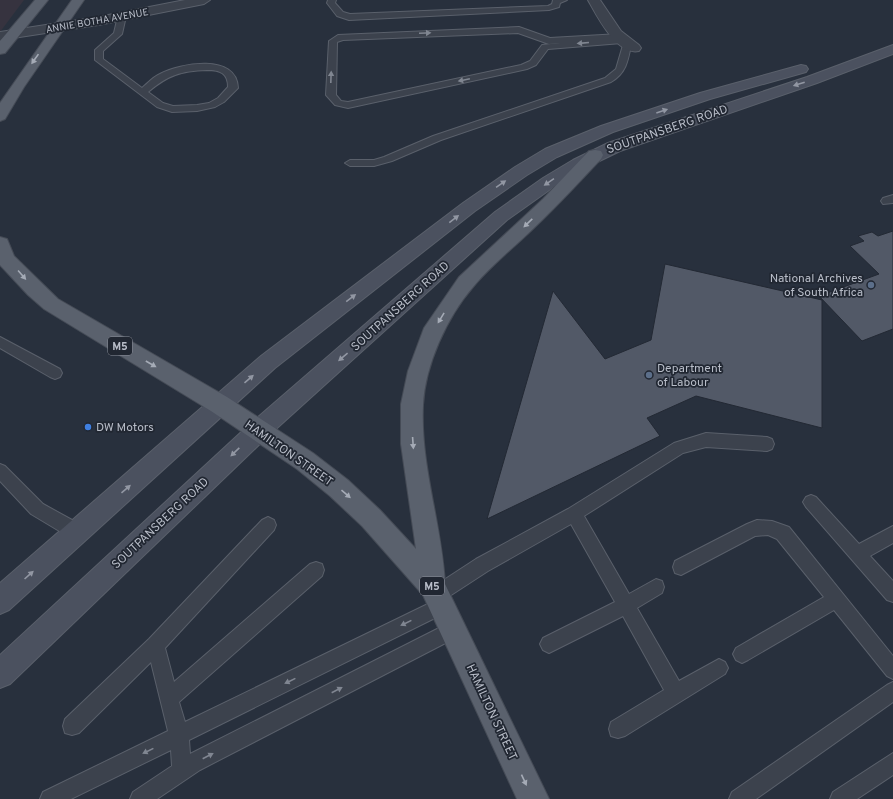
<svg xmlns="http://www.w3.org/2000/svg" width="893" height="799" viewBox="0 0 893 799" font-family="Overpass,sans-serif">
	<rect width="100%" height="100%" fill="#28303d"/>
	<!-- medical -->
	<polygon fill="#36333f" points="0,0 24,0 0,32"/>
	<!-- building -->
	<g fill="#525967" stroke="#232934">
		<polygon points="893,231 893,329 862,341 819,296 879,274 850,246 864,241 858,236 872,232 878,236"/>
		<polygon points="665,264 822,300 822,428 696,396 647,418 660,436 487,519 553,291 605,359 651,340"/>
	</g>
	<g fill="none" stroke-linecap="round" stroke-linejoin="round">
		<defs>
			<g id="service">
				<polygon points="328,0 336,0 335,3 343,12 350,14 548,6 552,4 553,0 567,0 560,3 559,7 549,10 349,20 337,16 327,3"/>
				<path d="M122,13l4,3 -4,18 -19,17v8l39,29c6,-5 11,-11 18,-14 20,-11 77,-21 78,14l-14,14 -9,5 -18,4 -25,1 -15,-5 -62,-47v-10l19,-17 4,-17zM207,70c13,0 21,3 21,17l-10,11 -9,5 -12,2 -24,1 -10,-3 -15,-11c20,-17 33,-21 59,-22z"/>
				<path d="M519,27l31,11 70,-4 3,1 3,5 -4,3 -74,6 -12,16 -9,4 -179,39 -13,-3 -9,-10 3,-54 9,-6zM518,33l31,11 11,-1 -18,2 -12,16 -9,4 -173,37 -7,-1 -5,-6 1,-53 6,-2z"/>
				<path d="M627,42l4,3c-3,16 -5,28 -20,37l-170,58 -49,21 -18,5h-24l-5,-3 5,-3h24l10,-3 49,-21 172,-58 11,-9 7,-24z"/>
				<polygon points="893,195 893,203 883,204 881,201 883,198"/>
				<polygon points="0,337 60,369 62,373 60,377 55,379 50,377 0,348"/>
				<polygon points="706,433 767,437 772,439 774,444 772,449 767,451 706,447 683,453 584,516 629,594 656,579 662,581 664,587 662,593 637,608 679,681 719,659 725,662 728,668 725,674 625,736 618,738 611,736 609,729 611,722 664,690 623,616 549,653 543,650 540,644 543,638 615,602 571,524 488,571 445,599 450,606 447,612 189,740 190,754 447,624 453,621 459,624 462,630 459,636 200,770 157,799 130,799 133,792 172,766 171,750 71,799 40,799 43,792 168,731 151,662 79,733 72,735 65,733 63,726 65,719 149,639 262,520 268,517 274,520 276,525 274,530 165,648 174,682 310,564 316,562 322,564 324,570 322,576 179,702 185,722 432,602 428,595 430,589 476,559 568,509 674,443"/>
				<polygon points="0,464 5,466 43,504 83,526 85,532 83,538 77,540 71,538 31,514 0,481"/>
				<polygon points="811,495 816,497 859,544 893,526 893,543 870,556 893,581 893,602 887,600 806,507 803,502 806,497"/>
				<polygon points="757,520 772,521 789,527 893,656 893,679 887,676 834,610 748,660 742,663 736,660 733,654 736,648 824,597 777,539 768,535 755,536 681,575 675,573 673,567 675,561 747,524"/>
				<polygon points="893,682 893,702 756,799 729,799 732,792 887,685"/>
				<polygon points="893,753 893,775 857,799 830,799 833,792"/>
			</g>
			<g id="minor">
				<polygon points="185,0 210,0 204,4 98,25 0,40 0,32 98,17"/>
				<path d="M588,0h12l21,31 18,14 2,3 -2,3c-22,5 -42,-35 -51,-51z"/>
			</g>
			<g id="secondary">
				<polygon points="893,45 893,54 817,83 620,151 585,168 555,186 507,220 266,438 10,684 0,688 0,655 250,424 495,212 543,178 573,160 608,143 807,77"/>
				<polygon points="801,65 806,66 808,69 806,72 710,99 613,132 557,157 527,175 475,211 275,368 9,610 0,614 0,583 261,356 463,203 515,167 545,149 601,126 700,93"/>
			</g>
			<g id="primary">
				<polygon points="35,0 48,0 5,53 0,54 0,41"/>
				<polygon points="72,0 84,0 24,87 5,119 0,121 0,103"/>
				<path d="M595,150l6,1 2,4 -2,4c-21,22 -41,44 -63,65 -21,21 -46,40 -65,63 -26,30 -48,78 -50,118 -3,60 19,120 22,179l104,215h-32l-94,-204 -61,-69 -32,-30 -33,-27 -86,-58 -167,-102 -16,-14 -28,-30v-28l7,2 7,17 44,43 169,98 86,56 35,27 32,30 36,39 -15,-105v-40l7,-33 16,-43 35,-51 84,-78 46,-48z"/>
			</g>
		</defs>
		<!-- service casing -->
		<use href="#service" stroke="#5a606b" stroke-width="2"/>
		<!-- minor casing -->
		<use href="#minor" stroke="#5a606b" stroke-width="2"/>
		<!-- secondary casing -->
		<use href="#secondary" stroke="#5a606b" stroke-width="2"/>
		<!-- primary casing -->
		<use href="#primary" stroke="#454b56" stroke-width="2"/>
		<!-- service -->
		<use href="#service" fill="#3c424d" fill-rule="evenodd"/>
		<!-- minor -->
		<use href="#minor" fill="#3c424d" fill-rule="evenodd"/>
		<!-- secondary -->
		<use href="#secondary" fill="#4b515f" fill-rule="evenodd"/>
		<!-- primary -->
		<use href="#primary" fill="#5a616d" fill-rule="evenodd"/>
	</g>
	<!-- one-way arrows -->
	<defs><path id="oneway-solid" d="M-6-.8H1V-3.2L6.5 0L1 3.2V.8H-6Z"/></defs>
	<g fill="#808691">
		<use href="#oneway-solid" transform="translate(425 33) rotate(-2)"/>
		<use href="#oneway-solid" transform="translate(583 43) rotate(175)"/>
		<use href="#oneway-solid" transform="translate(331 77) rotate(-88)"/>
		<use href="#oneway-solid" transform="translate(464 80) rotate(168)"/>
		<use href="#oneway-solid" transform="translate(406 623) rotate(154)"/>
		<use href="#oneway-solid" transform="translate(290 681) rotate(154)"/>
		<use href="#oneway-solid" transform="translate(337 690) rotate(-27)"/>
		<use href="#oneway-solid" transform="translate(148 751) rotate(154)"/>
		<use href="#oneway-solid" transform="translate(208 756) rotate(-27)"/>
	</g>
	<g fill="#a5abb6">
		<use href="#oneway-solid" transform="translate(35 59) rotate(125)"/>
		<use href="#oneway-solid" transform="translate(528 223) rotate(136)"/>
		<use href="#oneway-solid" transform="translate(22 275) rotate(49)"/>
		<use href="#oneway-solid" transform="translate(441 318) rotate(121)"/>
		<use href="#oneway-solid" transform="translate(151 364) rotate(30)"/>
		<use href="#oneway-solid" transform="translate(413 443) rotate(86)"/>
		<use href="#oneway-solid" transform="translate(346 494) rotate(41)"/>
		<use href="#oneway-solid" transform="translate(524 780) rotate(65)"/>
	</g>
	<g fill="#9297a3">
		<use href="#oneway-solid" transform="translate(799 84) rotate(162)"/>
		<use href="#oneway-solid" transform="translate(662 111) rotate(-19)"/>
		<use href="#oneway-solid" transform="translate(549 182) rotate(146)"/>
		<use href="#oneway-solid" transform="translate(501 184) rotate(-35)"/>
		<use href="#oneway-solid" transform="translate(454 219) rotate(-38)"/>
		<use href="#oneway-solid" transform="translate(351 298) rotate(-37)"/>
		<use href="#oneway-solid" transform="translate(343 357) rotate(140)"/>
		<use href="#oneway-solid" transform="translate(249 379) rotate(-41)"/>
		<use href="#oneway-solid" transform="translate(235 452) rotate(136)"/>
		<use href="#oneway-solid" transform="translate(126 489) rotate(-41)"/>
		<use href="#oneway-solid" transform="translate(29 575) rotate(-42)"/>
	</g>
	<!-- markers -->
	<g fill="#5c6f8a" stroke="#212732" stroke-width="1.5">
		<circle cx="871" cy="285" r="4"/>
		<circle cx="649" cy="375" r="4"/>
	</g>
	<circle fill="#3f7fe0" stroke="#212732" stroke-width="1.5" cx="88" cy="427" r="4"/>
	<g text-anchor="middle" stroke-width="3.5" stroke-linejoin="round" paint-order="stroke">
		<!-- far-street labels -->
		<g font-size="10" fill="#b8bdc8" stroke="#212732">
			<text transform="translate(97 20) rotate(-10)" y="4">ANNIE BOTHA AVENUE</text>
		</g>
		<!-- shield labels -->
		<g fill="#212732" stroke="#8b909b" stroke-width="1">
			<rect x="108" y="337" width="24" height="18" rx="3"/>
			<rect x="420" y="577" width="24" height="18" rx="3"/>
		</g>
		<g font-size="11" font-weight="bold" fill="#b8bdc8">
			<text x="120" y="350">M5</text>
			<text x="432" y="590">M5</text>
		</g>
		<!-- street labels -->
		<g font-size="12" fill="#b8bdc8" stroke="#212732">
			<text transform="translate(667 129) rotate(-19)" y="4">SOUTPANSBERG ROAD</text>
			<text transform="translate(400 306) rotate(-42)" y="4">SOUTPANSBERG ROAD</text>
			<text transform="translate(289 453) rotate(35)" y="4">HAMILTON STREET</text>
			<text transform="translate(160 523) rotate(-43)" y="4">SOUTPANSBERG ROAD</text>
			<text transform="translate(492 712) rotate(65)" y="4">HAMILTON STREET</text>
		</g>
		<!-- poi labels -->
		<g font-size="12" fill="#b8bdc8" stroke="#212732" text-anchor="start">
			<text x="863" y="282" text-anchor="end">National Archives<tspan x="863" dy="14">of South Africa</tspan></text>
			<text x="657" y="372">Department<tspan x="657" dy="14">of Labour</tspan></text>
			<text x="96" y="431">DW Motors</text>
		</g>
	</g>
</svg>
